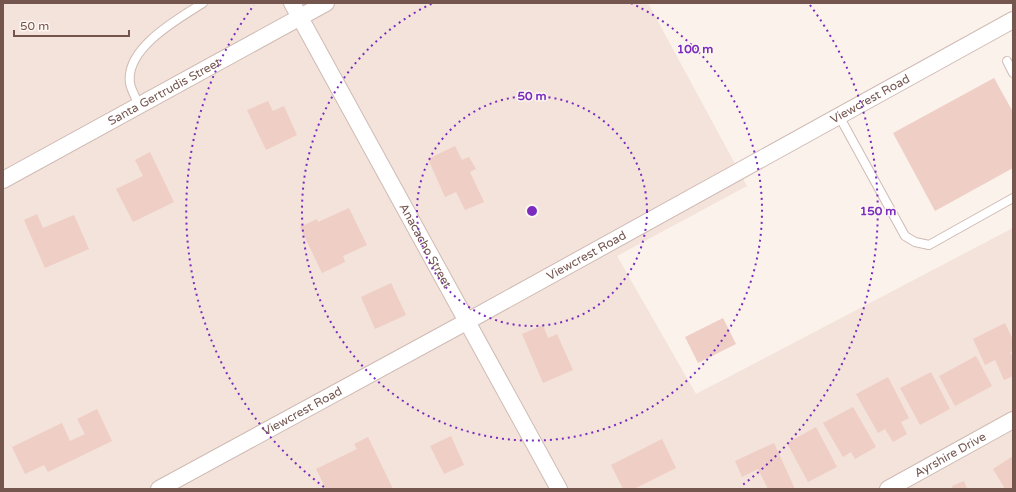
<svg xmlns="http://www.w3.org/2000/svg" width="1016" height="492" viewBox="0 0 1016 492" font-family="'Varela Round',sans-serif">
	<rect width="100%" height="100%" fill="#fbf2eb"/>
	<!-- residential -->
	<polygon fill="#f3e3da" points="3,3 648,3 747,186 617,256 696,394 1013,228 1013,489 3,489"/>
	<!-- building -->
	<g fill="#efcec5">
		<polygon points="994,78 1013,112 1013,168 935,211 893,133"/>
		<polygon points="268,101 273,111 284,106 297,135 266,150 247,110"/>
		<polygon points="455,146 462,160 469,157 476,169 470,172 484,202 465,210 456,192 445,197 428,159"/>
		<polygon points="150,152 174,202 133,222 116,189 143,176 135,160"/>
		<polygon points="349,208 367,245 343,256 345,262 322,273 300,227 317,219 318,222"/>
		<polygon points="37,214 43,228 74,215 89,249 45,268 24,220"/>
		<polygon points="391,283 406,315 375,329 361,297"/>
		<polygon points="723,318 736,344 698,363 685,337"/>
		<polygon points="1005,323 1013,340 1013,351 1010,352 1013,358 1013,376 1004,380 995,360 985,365 973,339"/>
		<polygon points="543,325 548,338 557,334 573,370 543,383 522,334"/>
		<polygon points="976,356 992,386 955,406 939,376"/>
		<polygon points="931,372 950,409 920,425 900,388"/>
		<polygon points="888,377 909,418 901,422 907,434 893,442 885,429 878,433 856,394"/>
		<polygon points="853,407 876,447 855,459 851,452 843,457 823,423"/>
		<polygon points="97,409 112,441 48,472 44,465 25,474 12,447 62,423 70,441 85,434 77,419"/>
		<polygon points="816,427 837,467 808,482 787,443"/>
		<polygon points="451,436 464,465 444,474 430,446"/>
		<polygon points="368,437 393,489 326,489 316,469 357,449 354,444"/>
		<polygon points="662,439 676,468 634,489 623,489 611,465"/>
		<polygon points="774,443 795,489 768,489 758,469 742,477 735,461"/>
		<polygon points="1013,456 1013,489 1005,489 993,469"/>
		<polygon points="964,481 967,489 953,489 952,486"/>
	</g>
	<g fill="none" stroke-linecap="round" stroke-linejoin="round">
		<defs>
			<g id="lane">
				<polyline points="1007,61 1013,73"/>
				<path d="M139,105c-3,-7 -8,-15 -9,-22 -5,-35 48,-64 73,-80"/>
				<polyline points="839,116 905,236 915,242 929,245 1013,198"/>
			</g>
			<g id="street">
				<path id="s1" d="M292,3l267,486"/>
				<path id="s2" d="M3,180l323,-177"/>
				<path id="s3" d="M159,489l307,-167 547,-302"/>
				<path id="s4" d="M888,489l125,-69"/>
			</g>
		</defs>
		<!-- lane casing -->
		<use href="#lane" stroke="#cfbbb4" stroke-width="10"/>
		<!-- street casing -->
		<use href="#street" stroke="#cfbbb4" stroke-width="18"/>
		<!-- lane -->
		<use href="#lane" stroke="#fff" stroke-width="8"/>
		<!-- street -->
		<use href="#street" stroke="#fff" stroke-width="16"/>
	</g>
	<!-- distance rings -->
	<g fill="none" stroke="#7b2cbf" stroke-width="2" stroke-dasharray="2 4">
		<circle cx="532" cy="211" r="115"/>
		<path d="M631 3A230 230 0 1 1 433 3"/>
		<path d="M324 487A346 346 0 0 1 254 5M810 5A346 346 0 0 1 740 487"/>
	</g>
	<g text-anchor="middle" stroke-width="3" stroke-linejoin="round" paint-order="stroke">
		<!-- street labels -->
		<g font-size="12" fill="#75564f" stroke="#fef7f2">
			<text dy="4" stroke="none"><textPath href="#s2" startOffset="184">Santa Gertrudis Street</textPath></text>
			<text dy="4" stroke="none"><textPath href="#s3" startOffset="811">Viewcrest Road</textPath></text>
			<text dy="4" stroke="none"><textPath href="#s1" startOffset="277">Anacacho Street</textPath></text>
			<text dy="4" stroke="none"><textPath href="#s3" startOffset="487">Viewcrest Road</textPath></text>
			<text dy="4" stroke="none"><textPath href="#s3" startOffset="163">Viewcrest Road</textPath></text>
			<text dy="4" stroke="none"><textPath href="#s4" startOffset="71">Ayrshire Drive</textPath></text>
		</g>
	</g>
	<circle cx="532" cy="211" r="6" fill="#7b2cbf" stroke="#fef7f2" stroke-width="2"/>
	<g font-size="12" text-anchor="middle" font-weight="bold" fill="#7b2cbf" stroke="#fef7f2" stroke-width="3" stroke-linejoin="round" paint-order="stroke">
		<text x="695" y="53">100 m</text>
		<text x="532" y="100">50 m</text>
		<text x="878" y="215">150 m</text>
	</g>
	<!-- border -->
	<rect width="1016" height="492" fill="none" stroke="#75564f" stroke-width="8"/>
	<!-- scale -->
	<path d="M14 30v6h115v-6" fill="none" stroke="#75564f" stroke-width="2"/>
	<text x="20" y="30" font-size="12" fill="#75564f" stroke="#fef7f2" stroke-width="3" paint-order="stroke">50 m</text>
</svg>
